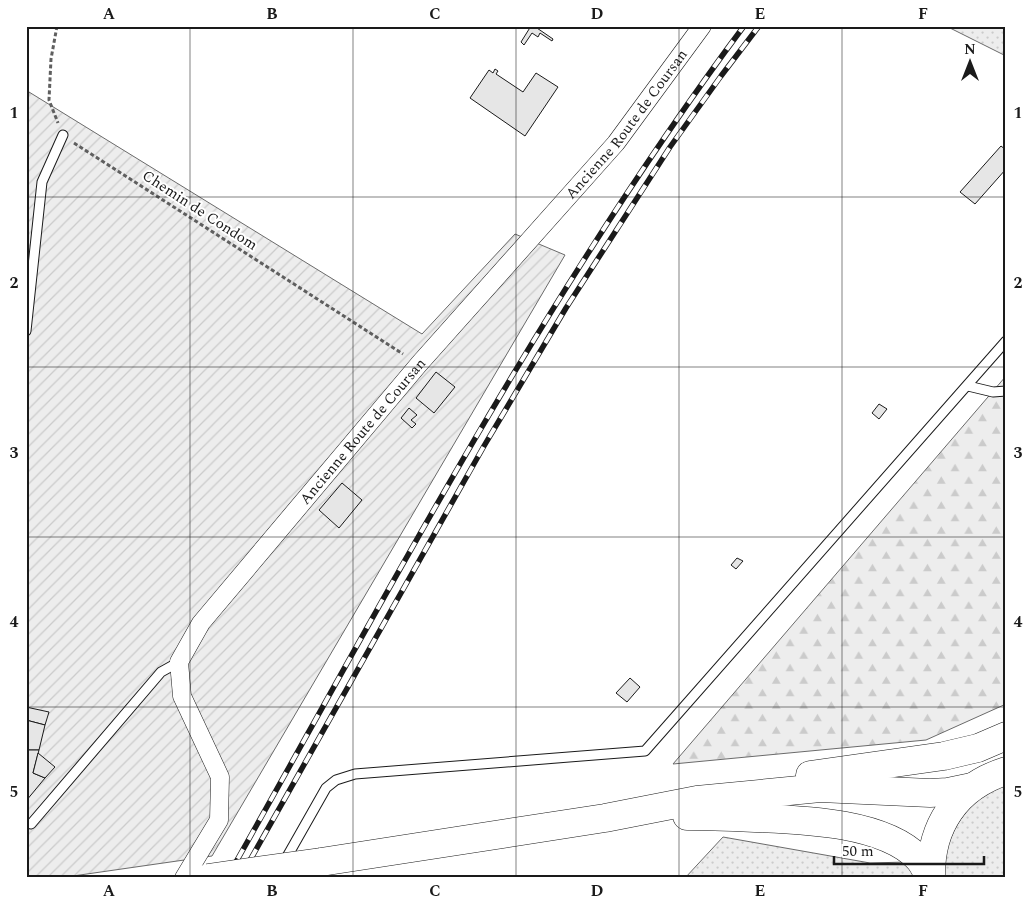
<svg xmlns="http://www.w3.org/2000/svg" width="1032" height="904" viewBox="0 0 1032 904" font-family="Spectral,serif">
	<defs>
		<pattern id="grass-dots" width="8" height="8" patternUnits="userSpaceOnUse" patternTransform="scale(1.25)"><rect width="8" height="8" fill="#ededed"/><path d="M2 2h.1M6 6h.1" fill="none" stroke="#cbcbcb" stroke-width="1.8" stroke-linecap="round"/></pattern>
		<pattern id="forest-firs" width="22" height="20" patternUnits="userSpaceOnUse" patternTransform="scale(1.25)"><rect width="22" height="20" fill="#ededed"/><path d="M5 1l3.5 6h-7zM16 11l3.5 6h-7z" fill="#cbcbcb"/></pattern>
		<pattern id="garden-furrows" width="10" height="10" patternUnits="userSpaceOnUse" patternTransform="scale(1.25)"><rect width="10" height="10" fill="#ededed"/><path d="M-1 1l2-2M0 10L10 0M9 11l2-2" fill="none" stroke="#cbcbcb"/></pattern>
	</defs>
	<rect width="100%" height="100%" fill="#fff"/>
	<!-- grass -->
	<g fill="url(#grass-dots)" stroke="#6a6a6a">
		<polygon points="946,26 1006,26 1006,56"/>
		<path d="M1006,785v93h-321l38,-41 147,26 74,-2c7,-36 27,-64 62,-76z"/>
	</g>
	<!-- forest -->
	<polygon fill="url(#forest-firs)" stroke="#6a6a6a" points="1006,376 1006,704 926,740 673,764"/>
	<!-- garden -->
	<polygon fill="url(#garden-furrows)" stroke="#6a6a6a" points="29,92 422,334 515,234 565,255 212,856 59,878 26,878 26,112"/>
	<!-- building -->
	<g fill="#e6e6e6" stroke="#1a1a1a">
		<polygon points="531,26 534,26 553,39 552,41 540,33 538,37 532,33 524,45 521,42"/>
		<polygon points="495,69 498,71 496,74 523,92 536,73 558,87 525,136 470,98 489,70 493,73"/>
		<polygon points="1001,146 1006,150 1006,169 975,204 960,192"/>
		<polygon points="436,372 455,387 434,413 416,398"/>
		<polygon points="879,404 887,409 879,419 872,413"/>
		<polygon points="409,408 417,415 411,420 416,424 412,428 401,418"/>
		<polygon points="342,483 362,500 339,528 319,510"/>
		<polygon points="737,558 743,561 736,569 731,565"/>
		<polygon points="630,678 640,687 627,702 616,693"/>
		<polygon points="26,707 49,712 45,725 26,720"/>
		<polygon points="26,720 45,725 39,750 26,750"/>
		<polygon points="26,750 39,750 33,773 45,778 26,801"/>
		<polygon points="38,753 55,767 45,778 33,773"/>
	</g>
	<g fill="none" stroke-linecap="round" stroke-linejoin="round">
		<defs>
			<g id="lane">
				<polyline points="26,331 42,182 63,135"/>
				<polyline points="968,386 993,392 1006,391"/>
				<polyline points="31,824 161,672 179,662"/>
				<polyline points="284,862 326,788 336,780 355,774 645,751 1006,341"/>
			</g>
			<g id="street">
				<path id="s1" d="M184,878l35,-58 1,-43 -38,-81 -3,-34 22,-39 218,-259 197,-221 86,-117"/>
			</g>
			<g id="primary">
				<polyline points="810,775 944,756 978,748 1006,736"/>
				<path d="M687,816c22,0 45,1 68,2 48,2 128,4 163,40 5,5 8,13 12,20"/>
				<polyline points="321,862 605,818 697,800 820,788 930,793 948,792 972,787"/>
				<path d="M931,878c-1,-52 25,-91 75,-107"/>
			</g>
		</defs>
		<!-- lane casing -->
		<use href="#lane" stroke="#1a1a1a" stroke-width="11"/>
		<!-- street casing -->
		<use href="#street" stroke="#1a1a1a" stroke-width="19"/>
		<!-- primary casing -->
		<use href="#primary" stroke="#1a1a1a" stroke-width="29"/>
		<!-- path -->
		<g stroke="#5f5f5f" stroke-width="3" stroke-dasharray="4 2.5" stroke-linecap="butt">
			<polyline points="57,26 51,59 49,100 58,123"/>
			<polyline points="74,143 403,354"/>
		</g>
		<!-- lane -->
		<use href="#lane" stroke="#fff" stroke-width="9"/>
		<!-- street -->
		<use href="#street" stroke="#fff" stroke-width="18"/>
		<!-- primary -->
		<use href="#primary" stroke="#fff" stroke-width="28"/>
		<defs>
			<g id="rail">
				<path d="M227,878c163,-289 318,-585 517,-852"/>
				<polyline points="240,878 484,446 566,308 670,147 721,76 759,26"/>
			</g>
		</defs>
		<!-- rail casing -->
		<use href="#rail" stroke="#1a1a1a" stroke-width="5.5"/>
		<!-- rail -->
		<use href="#rail" stroke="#fff" stroke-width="4" stroke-dasharray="11" stroke-linecap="butt"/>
		<defs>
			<polyline id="primary-bridge" points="208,878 321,862"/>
		</defs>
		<!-- primary-bridge casing -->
		<use href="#primary-bridge" stroke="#1a1a1a" stroke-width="29" stroke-linecap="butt"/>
		<!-- primary-bridge -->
		<use href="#primary-bridge" stroke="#fff" stroke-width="28"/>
	</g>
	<!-- grid -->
	<path fill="none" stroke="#1a1a1a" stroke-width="1" stroke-opacity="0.55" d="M190,26v852M353,26v852M516,26v852M679,26v852M842,26v852M26,197h980M26,367h980M26,537h980M26,707h980"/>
	<g text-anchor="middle" stroke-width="4" stroke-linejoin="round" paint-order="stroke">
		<!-- street labels -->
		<g font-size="15" fill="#1a1a1a" stroke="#fff">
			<text dy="5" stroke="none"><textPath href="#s1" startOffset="935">Ancienne Route de Coursan</textPath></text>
			<text transform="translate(200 210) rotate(33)" y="5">Chemin de Condom</text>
			<text dy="5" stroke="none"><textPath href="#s1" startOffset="530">Ancienne Route de Coursan</textPath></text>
		</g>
	</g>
	<!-- border -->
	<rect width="1032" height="904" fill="none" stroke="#ffffff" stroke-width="55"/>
	<!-- north arrow -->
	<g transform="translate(970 62)" stroke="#ffffff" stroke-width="4" paint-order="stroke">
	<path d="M0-4L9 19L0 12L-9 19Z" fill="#1a1a1a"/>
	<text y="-8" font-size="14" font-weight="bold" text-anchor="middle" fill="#1a1a1a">N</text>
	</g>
	<!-- scale -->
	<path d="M834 856v8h150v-8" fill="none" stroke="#1a1a1a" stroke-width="2.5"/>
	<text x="842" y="856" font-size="15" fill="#1a1a1a" stroke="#ffffff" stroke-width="4" paint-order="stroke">50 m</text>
	<rect x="28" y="28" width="976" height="848" fill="none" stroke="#1a1a1a" stroke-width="2"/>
	<g font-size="16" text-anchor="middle" font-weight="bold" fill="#1a1a1a">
		<text x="109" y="19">A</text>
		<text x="272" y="19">B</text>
		<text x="435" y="19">C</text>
		<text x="597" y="19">D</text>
		<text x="760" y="19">E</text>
		<text x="923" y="19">F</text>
		<text x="14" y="118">1</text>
		<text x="1018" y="118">1</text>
		<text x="14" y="288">2</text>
		<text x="1018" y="288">2</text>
		<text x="14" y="458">3</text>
		<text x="1018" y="458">3</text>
		<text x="14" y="627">4</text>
		<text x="1018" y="627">4</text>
		<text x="14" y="797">5</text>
		<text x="1018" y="797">5</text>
		<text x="109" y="896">A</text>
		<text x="272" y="896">B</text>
		<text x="435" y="896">C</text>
		<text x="597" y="896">D</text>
		<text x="760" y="896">E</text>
		<text x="923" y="896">F</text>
	</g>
</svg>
